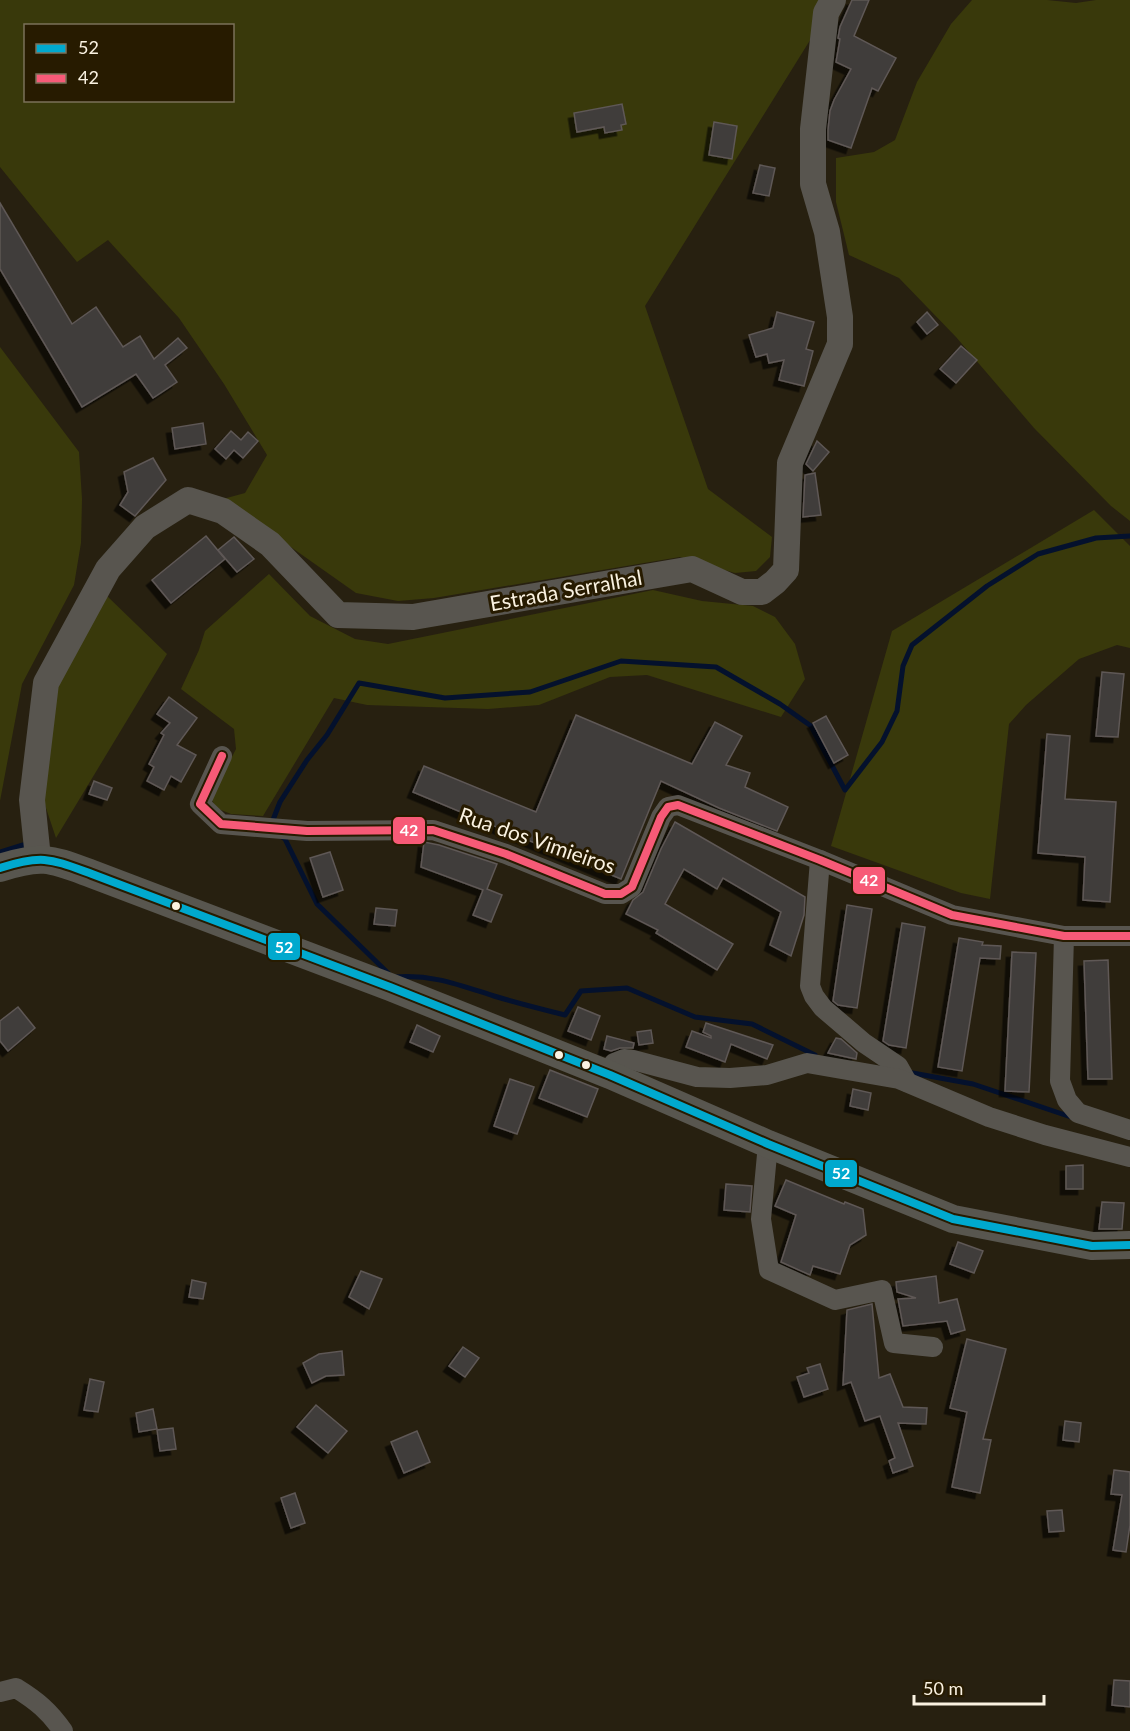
<svg xmlns="http://www.w3.org/2000/svg" width="1130" height="1731" viewBox="0 0 1130 1731" font-family="Lato,sans-serif">
	<defs>
		<filter id="shadow"><feDropShadow dx="-5.5" dy="5.5" stdDeviation="0" flood-color="#0009"/></filter>
	</defs>
	<rect width="100%" height="100%" fill="#272010"/>
	<!-- green -->
	<g fill="#39390b" fill-rule="evenodd">
		<path d="M0,0h835l-190,306 63,183 64,48 -2,20 -14,14 -21,2 -55,-16 -246,41 -36,3 -42,-8 -133,-94 22,-6 22,-38 -43,-71 -45,-66 -71,-78 -31,22 -77,-95zM26,26h206v74h-206z"/>
		<polygon points="972,0 1047,0 1076,3 1096,0 1130,0 1130,521 1111,506 1034,428 956,337 899,278 849,255 836,202 836,158 874,152 895,140 917,82 951,24"/>
		<polygon points="0,347 79,452 82,499 81,543 74,585 22,684 0,801"/>
		<polygon points="1094,510 1130,546 1130,648 1117,645 1079,659 1026,705 1009,724 990,899 961,893 831,846 892,631"/>
		<polygon points="269,574 310,616 355,639 388,644 653,590 702,601 753,606 775,617 795,644 805,679 781,717 647,675 610,677 539,705 488,709 367,705 334,698 263,816 231,814 216,808 211,798 236,749 234,729 181,689 199,650 205,631"/>
		<polygon points="107,596 167,654 56,838 43,799 54,687"/>
	</g>
	<g fill="none" stroke-linecap="round" stroke-linejoin="round">
		<!-- stream -->
		<g stroke="#04112d" stroke-width="5">
			<polyline points="271,825 280,802 307,760 327,735 359,683 445,698 530,692 621,661 716,667 780,704 811,726 845,790 882,742 897,711 903,666 912,645 987,586 1038,554 1096,538 1130,536"/>
			<polyline points="279,835 285,839 317,904 389,974"/>
			<polyline points="0,852 23,845 30,847"/>
			<path d="M395,977c37,-3 64,8 99,19 23,7 47,13 71,19l16,-24 46,-3 68,29 57,7 63,31"/>
			<polyline points="907,1072 973,1084 1074,1118"/>
		</g>
	</g>
	<!-- building -->
	<g fill="#413c3a" stroke="#5e5856" stroke-width="1.5" filter="url(#shadow)">
		<polygon points="852,0 869,0 854,36 896,58 878,91 872,88 851,148 828,140 828,130 830,111 834,100 851,69 836,62 840,39 838,38 840,27"/>
		<polygon points="622,104 626,124 621,125 622,130 605,133 604,127 577,132 574,113"/>
		<polygon points="714,122 737,126 732,159 709,155"/>
		<polygon points="760,165 775,168 769,196 753,193"/>
		<polygon points="0,203 72,324 96,307 123,347 140,336 154,359 178,338 187,348 165,365 177,382 153,398 136,374 82,407 0,269"/>
		<polygon points="777,312 814,322 806,349 813,351 804,386 779,380 784,360 769,363 767,354 756,357 749,335 773,328"/>
		<polygon points="927,312 938,325 927,334 917,322"/>
		<polygon points="961,346 977,360 956,383 940,369"/>
		<polygon points="203,423 206,444 175,449 172,428"/>
		<polygon points="231,431 241,440 248,432 258,441 243,458 234,450 226,459 215,449"/>
		<polygon points="817,441 829,452 813,471 806,464"/>
		<polygon points="153,458 166,480 135,516 120,505 128,492 124,472"/>
		<polygon points="815,473 821,515 803,517 805,475"/>
		<polygon points="206,536 225,559 171,603 152,580"/>
		<polygon points="234,537 254,559 237,572 218,550"/>
		<polygon points="1102,672 1124,674 1118,737 1096,736"/>
		<polygon points="169,697 197,718 177,745 196,755 181,782 171,776 164,790 147,781 154,767 149,764 164,735 161,733 170,723 157,714"/>
		<polygon points="576,715 692,764 715,722 742,736 726,765 750,773 745,787 788,807 777,831 719,808 661,781 621,879 413,792 424,766 536,812"/>
		<polygon points="826,716 848,755 834,763 813,723"/>
		<polygon points="1047,734 1070,736 1065,799 1116,802 1110,902 1083,900 1085,857 1038,853"/>
		<polygon points="94,781 112,788 107,800 89,794"/>
		<polygon points="675,822 805,897 804,915 791,956 770,945 781,912 723,878 717,889 684,869 665,904 733,944 717,970 656,933 658,930 626,914 633,900 643,892 661,849"/>
		<polygon points="424,842 439,845 497,864 487,889 502,895 491,922 473,915 483,890 421,867"/>
		<polygon points="330,852 343,890 323,897 310,858"/>
		<polygon points="847,905 872,909 857,1008 838,1005 833,1001"/>
		<polygon points="376,908 397,910 395,926 374,924"/>
		<polygon points="902,923 925,927 906,1048 889,1045 883,1041"/>
		<polygon points="959,938 983,942 982,945 1001,946 1000,959 980,958 962,1071 938,1067"/>
		<polygon points="1012,952 1036,953 1029,1092 1005,1091"/>
		<polygon points="1108,960 1112,1079 1088,1079 1084,961"/>
		<polygon points="18,1007 35,1028 8,1051 0,1041 0,1021"/>
		<polygon points="578,1007 600,1016 591,1040 568,1031"/>
		<polygon points="706,1023 773,1045 767,1059 731,1044 725,1062 686,1047 692,1031 711,1038 711,1036 703,1032"/>
		<polygon points="417,1025 440,1036 433,1052 410,1042"/>
		<polygon points="651,1030 653,1043 639,1045 637,1032"/>
		<polygon points="607,1036 634,1043 633,1048 620,1048 611,1051 604,1049"/>
		<polygon points="836,1038 841,1039 857,1053 856,1059 828,1053"/>
		<polygon points="550,1070 598,1089 587,1117 539,1098"/>
		<polygon points="510,1079 534,1087 517,1134 494,1126"/>
		<polygon points="853,1089 871,1093 868,1110 850,1106"/>
		<polygon points="1083,1165 1083,1189 1066,1189 1066,1166"/>
		<polygon points="786,1180 844,1204 845,1202 863,1209 866,1235 850,1245 840,1274 813,1266 810,1275 781,1262 796,1215 775,1206"/>
		<polygon points="726,1184 752,1186 750,1212 724,1210"/>
		<polygon points="1102,1202 1124,1203 1122,1229 1099,1229"/>
		<polygon points="958,1242 983,1251 974,1273 950,1264"/>
		<polygon points="361,1271 382,1279 369,1309 349,1297"/>
		<polygon points="936,1276 939,1303 957,1299 965,1330 951,1334 947,1321 903,1326 898,1299 916,1298 897,1292 896,1282"/>
		<polygon points="192,1280 206,1283 203,1299 189,1297"/>
		<polygon points="872,1304 879,1378 890,1374 903,1407 927,1408 926,1424 898,1423 913,1466 893,1473 889,1461 895,1458 880,1416 865,1421 851,1382 843,1385 847,1310"/>
		<polygon points="967,1339 1006,1349 983,1439 991,1440 980,1493 952,1487 967,1412 950,1408"/>
		<polygon points="463,1347 479,1358 465,1377 449,1366"/>
		<polygon points="342,1351 344,1375 326,1376 312,1383 303,1363 319,1354"/>
		<polygon points="820,1364 828,1389 804,1397 797,1377 809,1373 807,1368"/>
		<polygon points="90,1379 104,1382 98,1412 84,1410"/>
		<polygon points="316,1405 347,1431 328,1453 297,1427"/>
		<polygon points="153,1409 157,1429 139,1432 136,1413"/>
		<polygon points="1065,1421 1081,1423 1079,1442 1063,1440"/>
		<polygon points="173,1428 176,1449 160,1451 157,1430"/>
		<polygon points="417,1431 430,1462 404,1473 391,1442"/>
		<polygon points="1114,1470 1130,1472 1130,1525 1126,1552 1113,1550 1122,1495 1111,1494"/>
		<polygon points="295,1493 305,1523 291,1528 281,1498"/>
		<polygon points="1062,1510 1064,1531 1049,1532 1047,1511"/>
		<polygon points="1114,1680 1130,1681 1130,1707 1112,1705"/>
	</g>
	<g fill="none" stroke-linecap="round" stroke-linejoin="round">
		<!-- minor -->
		<g stroke="#58554f" stroke-width="20">
			<polyline points="222,756 200,804 221,824 307,831 433,830 506,854 605,894 621,894 632,887 661,817 668,807 678,805 820,860 952,915 1064,936 1130,936"/>
			<polyline points="820,860 810,986 814,996 823,1008 864,1043 898,1066 907,1082"/>
			<polyline points="1064,936 1060,1081 1067,1100 1078,1113 1130,1130"/>
			<polyline points="610,1075 614,1063 624,1059 633,1060 697,1077 730,1078 767,1075 807,1063 899,1079 989,1117 1045,1135 1130,1157"/>
			<polyline points="768,1144 761,1219 769,1270 835,1300 882,1290 894,1343 933,1347"/>
			<path d="M0,1692l16,-4c21,13 33,23 47,43"/>
		</g>
		<!-- tertiary -->
		<polyline stroke="#58554f" stroke-width="26" points="38,858 32,800 46,683 108,569 145,527 188,500 223,511 270,544 338,615 413,617 692,569 742,592 762,592 775,582 786,570 790,463 840,344 840,317 827,232 813,184 813,129 826,13 833,0"/>
		<!-- secondary -->
		<path stroke="#58564f" stroke-width="28" d="M0,868c43,-14 51,-9 92,6l298,113 220,88 158,69 185,75 139,27 38,-1"/>
		<defs>
			<path id="bus-1" d="M0,868c43,-14 51,-9 92,6l298,113 220,88 158,69 185,75 139,27 38,-1"/>
			<polyline id="bus-2" points="222,756 200,804 221,824 307,831 433,830 506,854 605,894 621,894 632,887 661,817 668,807 678,805 820,860 952,915 1064,936 1130,936"/>
		</defs>
		<!-- bus-1 casing -->
		<use href="#bus-1" stroke="#271b00" stroke-width="12"/>
		<!-- bus-2 casing -->
		<use href="#bus-2" stroke="#271b00" stroke-width="12"/>
		<!-- bus-1 -->
		<use href="#bus-1" stroke="#00a9ce" stroke-width="8"/>
		<!-- bus-2 -->
		<use href="#bus-2" stroke="#f75a77" stroke-width="8"/>
	</g>
	<!-- markers -->
	<g fill="#faf2e1" stroke="#271b00" stroke-width="2">
		<circle cx="176" cy="906" r="5"/>
		<circle cx="559" cy="1055" r="5"/>
		<circle cx="586" cy="1065" r="5"/>
	</g>
	<g text-anchor="middle" stroke-width="6" stroke-linejoin="round" paint-order="stroke">
		<!-- street labels -->
		<g font-size="21" fill="#faf2e1" stroke="#271b00">
			<text transform="translate(566 591) rotate(-10)" y="7">Estrada Serralhal</text>
			<text transform="translate(537 841) rotate(19)" y="7">Rua dos Vimieiros</text>
		</g>
	</g>
	<g stroke="#271b00" stroke-width="2">
		<rect x="392" y="816" width="34" height="29" rx="6" fill="#f75a77"/>
		<rect x="852" y="866" width="34" height="29" rx="6" fill="#f75a77"/>
		<rect x="267" y="932" width="34" height="29" rx="6" fill="#00a9ce"/>
		<rect x="824" y="1159" width="34" height="29" rx="6" fill="#00a9ce"/>
	</g>
	<g font-size="16" text-anchor="middle" font-weight="bold" fill="#fff">
		<text x="409" y="836">42</text>
		<text x="869" y="886">42</text>
		<text x="284" y="953">52</text>
		<text x="841" y="1179">52</text>
	</g>
	<!-- legend -->
	<rect x="24" y="24" width="210" height="78" fill="#271b00" stroke="#7b715a" stroke-width="1.5"/>
	<rect x="36" y="44" width="30" height="9" fill="#00a9ce" stroke="#7b715a" stroke-width="1.5"/>
	<text x="78" y="54" font-size="18" fill="#faf2e1">52</text>
	<rect x="36" y="74" width="30" height="9" fill="#f75a77" stroke="#7b715a" stroke-width="1.5"/>
	<text x="78" y="84" font-size="18" fill="#faf2e1">42</text>
	<!-- scale -->
	<path d="M914 1695v9h130v-9" fill="none" stroke="#faf2e1" stroke-width="3"/>
	<text x="923" y="1695" font-size="18" fill="#faf2e1" stroke="#271b00" stroke-width="4.5" paint-order="stroke">50 m</text>
</svg>
